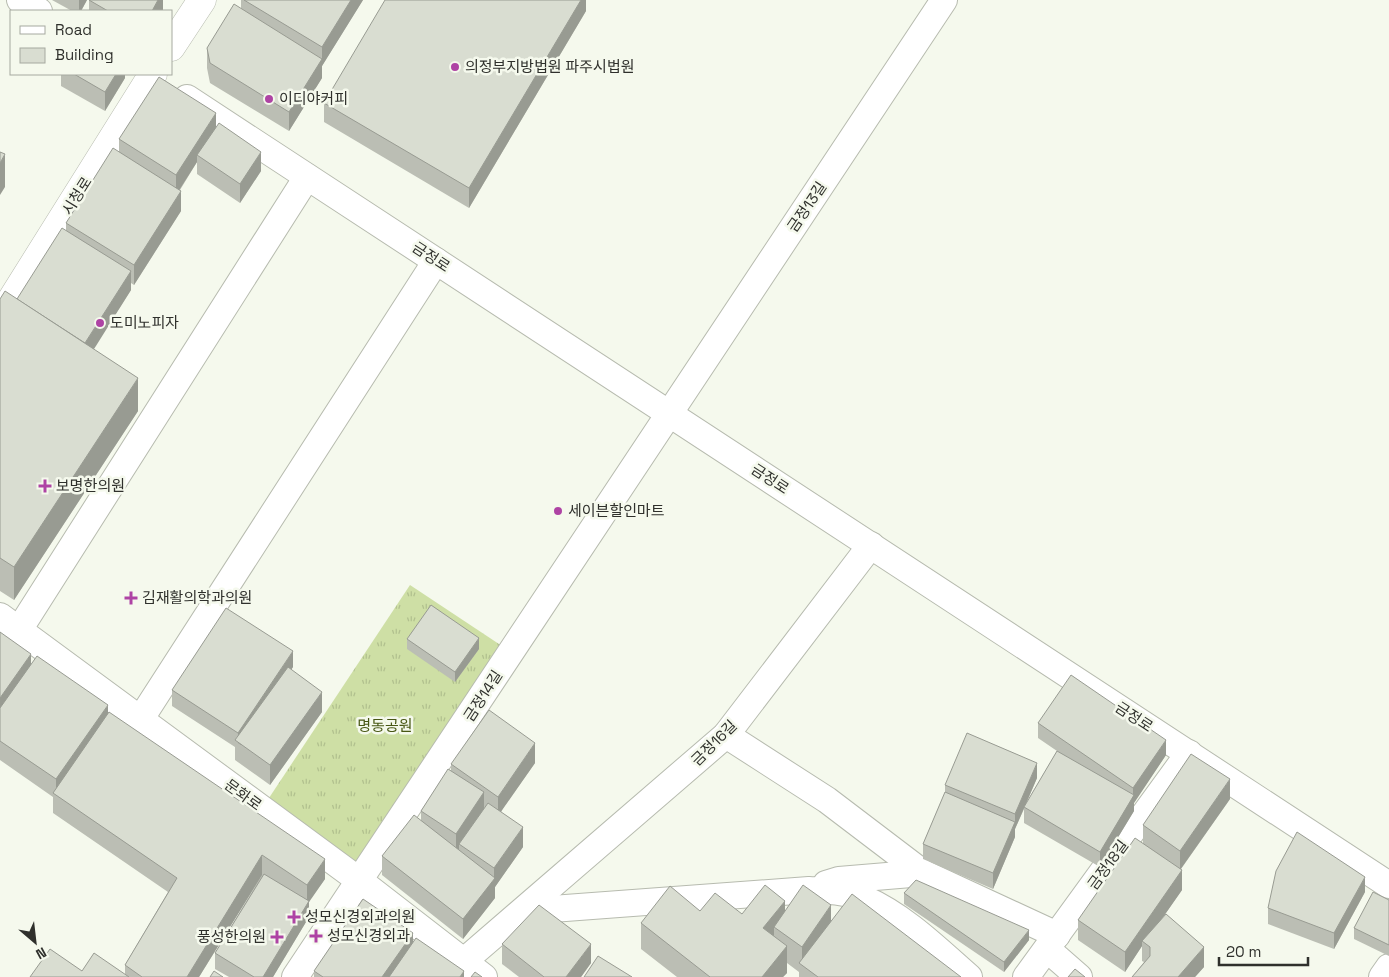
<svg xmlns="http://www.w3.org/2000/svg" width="1389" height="977" viewBox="0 0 1389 977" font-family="'Space Grotesk','Noto Sans KR',sans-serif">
	<defs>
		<pattern id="grass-tufts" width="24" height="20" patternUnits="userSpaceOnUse" patternTransform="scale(1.25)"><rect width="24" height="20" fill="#cedfa5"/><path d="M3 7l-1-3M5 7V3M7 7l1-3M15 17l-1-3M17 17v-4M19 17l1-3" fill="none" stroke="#b1c08e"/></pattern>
	</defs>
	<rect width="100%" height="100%" fill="#f5f9ed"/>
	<!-- grass -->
	<polygon fill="url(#grass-tufts)" points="410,585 505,648 361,866 265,804"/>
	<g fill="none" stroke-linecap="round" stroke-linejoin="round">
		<defs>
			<g id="minor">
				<polyline points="20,0 39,11"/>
				<polyline points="187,98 1389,885"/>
				<polyline points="0,616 360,881 484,977"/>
				<polyline points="19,630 307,177"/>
				<polyline points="140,720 436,261"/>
				<polyline points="726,735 827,800 923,873"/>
				<polyline points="826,884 839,880 923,873 1057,935"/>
				<path d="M525,911l284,-21c19,1 39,1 56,9 40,18 72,50 104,78"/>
				<polyline points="1047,949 1079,977"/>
				<polyline points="464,961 726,735 871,545"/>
				<polyline points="295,977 944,0"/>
				<polyline points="1026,977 1189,753"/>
				<polyline points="1382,977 1389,967"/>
			</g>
			<g id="tertiary">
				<polyline points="171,47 202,0"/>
				<polyline points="0,318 153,74"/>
			</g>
		</defs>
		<!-- minor casing -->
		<use href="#minor" stroke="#b7bbaf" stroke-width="28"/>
		<!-- tertiary casing -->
		<use href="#tertiary" stroke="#b7bbaf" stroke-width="29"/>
		<!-- minor -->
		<use href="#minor" stroke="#fff" stroke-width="26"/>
		<!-- tertiary -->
		<use href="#tertiary" stroke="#fff" stroke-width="28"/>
	</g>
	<!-- wall -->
	<g fill="#bbbeb4">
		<polygon points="52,0 87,0 81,11 72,11"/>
		<rect x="89" y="0" width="74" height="11"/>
		<polygon points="241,0 363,0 322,66 322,78 289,131 210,83 207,68 207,48 241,8"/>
		<polygon points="586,0 586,11 469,208 324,122 324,103"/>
		<polygon points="61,74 125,74 125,78 105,111 61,86"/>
		<polygon points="216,127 261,171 240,203 197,174 197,162 180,190 181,211 134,285 131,283 131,290 93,349 138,411 14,600 0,591 0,299 17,299 66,230 66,223 119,152 119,139"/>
		<polygon points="0,632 31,664 108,713 325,879 309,901 309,917 273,977 229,977 215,969 215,953 262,875 199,977 30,977 82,971 125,974 125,965 168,892 53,813 53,797 0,760"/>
		<polygon points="407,639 479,649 455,682 407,649"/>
		<polygon points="293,667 291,670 322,712 270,785 235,760 235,747 172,706 172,690"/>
		<polygon points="1038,723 1166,755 1134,803 1134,811 1100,867 1024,823 1024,809 1015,829 1015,837 993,889 923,859 923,844 945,793 945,785 1037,778 1026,804 1057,751 1038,738"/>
		<polygon points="535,763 501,811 523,847 495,887 495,898 463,939 382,875 382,856 421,820 421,811 451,771 451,764"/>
		<polygon points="1230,799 1181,869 1182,890 1161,920 1204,967 1195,977 1132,977 1144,962 1142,961 1142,946 1125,972 1078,940 1078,920 1143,843 1143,825"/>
		<polygon points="1365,892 1334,949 1268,924 1268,908"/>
		<polygon points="904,893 1029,940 1004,972 904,904"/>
		<polygon points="1389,900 1389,956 1354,939 1354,928"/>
		<polygon points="785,911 831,920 961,977 799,977 799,972 787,963 787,973 783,977 677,977 641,949 641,923"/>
		<polygon points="413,942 464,977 314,977 314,971"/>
		<polygon points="502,944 591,963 581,977 519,977 502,964"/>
	</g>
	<!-- shaded-wall -->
	<g fill="#989b92">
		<polygon points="79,0 87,0 81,11 79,11"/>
		<polygon points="158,0 163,0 163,11 152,11"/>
		<polygon points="351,0 363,0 322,66 322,78 289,131 289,112 322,59 322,47"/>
		<polygon points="581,0 586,0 586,11 469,208 469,188"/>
		<polygon points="116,74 125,74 125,78 105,111 105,92"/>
		<polygon points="216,113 216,133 197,155 197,162 176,195 176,175"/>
		<polygon points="261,152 261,171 240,203 240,184"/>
		<polygon points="5,154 5,187 0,195 0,163"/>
		<polygon points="181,191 181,211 134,285 134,265"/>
		<polygon points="131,271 131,290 84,365 84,345"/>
		<polygon points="138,378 138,411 14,600 14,567"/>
		<polygon points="479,638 479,649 455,682 455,672"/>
		<polygon points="293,651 293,667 241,745 238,743 238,733"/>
		<polygon points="31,654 31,674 0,718 0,698"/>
		<polygon points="322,692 322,712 270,785 270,765"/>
		<polygon points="108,705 108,725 56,795 56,779"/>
		<polygon points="1166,740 1166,755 1134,803 1134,811 1100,867 1100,852 1133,795 1133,788"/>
		<polygon points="535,743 535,763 498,816 498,797"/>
		<polygon points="1037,763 1037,778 1015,829 1015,837 993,889 993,873 1015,822 1015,814"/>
		<polygon points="1230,779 1230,799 1180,870 1180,851"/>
		<polygon points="484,792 484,811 459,844 459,849 456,854 456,834"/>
		<polygon points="523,827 523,847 495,887 495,898 463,939 463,919 494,879 494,868"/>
		<polygon points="262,855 262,875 199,977 187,977"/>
		<polygon points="325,859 325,879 307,905 307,885"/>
		<polygon points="1182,870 1182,890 1145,943 1142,941 1142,946 1125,972 1125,952"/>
		<polygon points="1365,877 1365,892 1334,949 1334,933"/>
		<polygon points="309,901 309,917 273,977 263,977"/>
		<polygon points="785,901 785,928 774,927 774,942 763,928"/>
		<polygon points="831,905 831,932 802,965 802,947"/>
		<polygon points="1029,930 1029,940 1004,972 1004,962"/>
		<polygon points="413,933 413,953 396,977 382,977"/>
		<polygon points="591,944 591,963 581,977 566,977"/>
		<polygon points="787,946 787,973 783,977 762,977"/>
		<polygon points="1204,947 1204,967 1195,977 1178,977"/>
		<polygon points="464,971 464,977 460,977"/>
	</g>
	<!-- building -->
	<g fill="#d9ddd1" stroke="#989b92">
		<polygon points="89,0 158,0 152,11 108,11"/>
		<polygon points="244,0 351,0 322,47"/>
		<polygon points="385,0 581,0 469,188 324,103"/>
		<polygon points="234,4 322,59 289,112 210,63 207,48"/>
		<polygon points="74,74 116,74 105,92"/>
		<polygon points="159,77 216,113 176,175 119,139"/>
		<polygon points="219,123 261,152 240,184 197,155"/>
		<polygon points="113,148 181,191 134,265 66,223"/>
		<polygon points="0,152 5,154 0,163"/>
		<polygon points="62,228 131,271 85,343 17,299"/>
		<polygon points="5,291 138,378 14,567 0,558 0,299"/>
		<polygon points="431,605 479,638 455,672 407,639"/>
		<polygon points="226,608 293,651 238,733 172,690"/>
		<polygon points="0,632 31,654 0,698"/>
		<polygon points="37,656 108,705 56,779 0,741 0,708"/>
		<polygon points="288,667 322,692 270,765 235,740"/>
		<polygon points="1071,675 1166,740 1133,788 1038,723"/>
		<polygon points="489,710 535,743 498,797 451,764"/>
		<polygon points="109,712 325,859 307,885 262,855 187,977 142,977 125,965 177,878 53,793"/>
		<polygon points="967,733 1037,763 1015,814 945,785"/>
		<polygon points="1057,751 1134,795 1100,852 1024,807"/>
		<polygon points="1191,754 1230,779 1180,851 1143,825"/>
		<polygon points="448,769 484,792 456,834 421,811"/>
		<polygon points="945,792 1015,822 993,873 923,844"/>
		<polygon points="488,803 523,827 494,868 459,844"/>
		<polygon points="414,815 495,878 463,919 382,856"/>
		<polygon points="1297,832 1365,877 1334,933 1268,908 1276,871"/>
		<polygon points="1135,838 1182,870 1125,952 1078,920"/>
		<polygon points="264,874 309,901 263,977 254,977 215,953"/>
		<polygon points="916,880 1029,930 1004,962 904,893"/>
		<polygon points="765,885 785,901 763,928 787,946 762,977 710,977 641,923 670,886 700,911 715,893 742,914"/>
		<polygon points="803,885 831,905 802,947 774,927"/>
		<polygon points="1373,892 1389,900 1389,945 1354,928"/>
		<polygon points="852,894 961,977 818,977 799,963"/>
		<polygon points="363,899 413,933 382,977 323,977 314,971"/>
		<polygon points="539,905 591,944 566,977 544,977 502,944"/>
		<polygon points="1166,914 1204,947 1178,977 1132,977 1150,956 1150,947 1142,941"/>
		<polygon points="416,938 464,971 460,977 389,977"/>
		<polygon points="50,949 82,971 94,953 129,977 30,977"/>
		<polygon points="598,956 632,977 584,977"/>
		<polygon points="1075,969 1085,977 1068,977"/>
		<polygon points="214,971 223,977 210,977"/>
		<polygon points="475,972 482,977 471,977"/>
	</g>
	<!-- markers -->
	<g fill="#ae43a4" stroke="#f5f9ed" stroke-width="2">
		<circle cx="455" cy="67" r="5"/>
		<circle cx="269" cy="99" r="5"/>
		<circle cx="100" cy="323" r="5"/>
		<path d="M42.5 478.5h5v5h5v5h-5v5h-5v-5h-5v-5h5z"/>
		<circle cx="558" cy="511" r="5"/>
		<path d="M128.5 590.5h5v5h5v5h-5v5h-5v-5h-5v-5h5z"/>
		<path d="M291.5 909.5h5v5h5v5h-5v5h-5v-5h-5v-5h5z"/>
		<path d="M313.5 928.5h5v5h5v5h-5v5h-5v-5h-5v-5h5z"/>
		<path d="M274.5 929.5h5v5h5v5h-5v5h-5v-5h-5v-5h5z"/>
	</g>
	<g text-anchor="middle" stroke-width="5" stroke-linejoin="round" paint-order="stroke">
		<!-- poi labels -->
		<g font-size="15" fill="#2f302c" stroke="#f5f9ed" text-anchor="start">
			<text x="465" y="72">의정부지방법원 파주시법원</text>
			<text x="279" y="104">이디야커피</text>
			<text x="110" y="328">도미노피자</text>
			<text x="56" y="491">보명한의원</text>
			<text x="568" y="516">세이븐할인마트</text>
			<text x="142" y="603">김재활의학과의원</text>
			<text x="305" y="922">성모신경외과의원</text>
			<text x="327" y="941">성모신경외과</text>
			<text x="266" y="942" text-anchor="end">풍성한의원</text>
		</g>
		<!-- street labels -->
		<g font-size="15" fill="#2f302c" stroke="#f5f9ed">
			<text transform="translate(77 196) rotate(-58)" y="5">시청로</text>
			<text transform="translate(807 207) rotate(-56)" y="5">금정13길</text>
			<text transform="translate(431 257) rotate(33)" y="5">금정로</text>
			<text transform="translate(770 479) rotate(33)" y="5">금정로</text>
			<text transform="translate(483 696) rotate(-57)" y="5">금정14길</text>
			<text transform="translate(1134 717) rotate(33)" y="5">금정로</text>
			<text transform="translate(714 743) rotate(-45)" y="5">금정16길</text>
			<text transform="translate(243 795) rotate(36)" y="5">문화로</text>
			<text transform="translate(1108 865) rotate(-54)" y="5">금정18길</text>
		</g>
		<!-- park labels -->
		<g font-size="15" fill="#485714" stroke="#f5f9ed">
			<text x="385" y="731">명동공원</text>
		</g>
	</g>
	<!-- legend -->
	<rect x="10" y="10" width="162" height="65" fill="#f5f9ed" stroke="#a6a9a0"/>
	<rect x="20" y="26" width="25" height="8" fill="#ffffff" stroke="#a6a9a0"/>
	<text x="55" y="35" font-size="15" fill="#2f302c">Road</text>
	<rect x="20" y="48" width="25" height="15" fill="#d9ddd1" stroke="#a6a9a0"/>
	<text x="55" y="60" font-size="15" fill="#2f302c">Building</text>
	<!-- north arrow -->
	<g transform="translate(35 942) rotate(152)" stroke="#f5f9ed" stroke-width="4" paint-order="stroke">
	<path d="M0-4L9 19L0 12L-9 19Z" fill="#2f302c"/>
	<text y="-8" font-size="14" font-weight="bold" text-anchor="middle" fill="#2f302c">N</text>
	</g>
	<!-- scale -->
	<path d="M1219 957v8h89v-8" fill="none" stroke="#2f302c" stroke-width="2.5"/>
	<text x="1226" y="957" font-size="15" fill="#2f302c" stroke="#f5f9ed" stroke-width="4" paint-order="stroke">20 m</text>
</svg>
